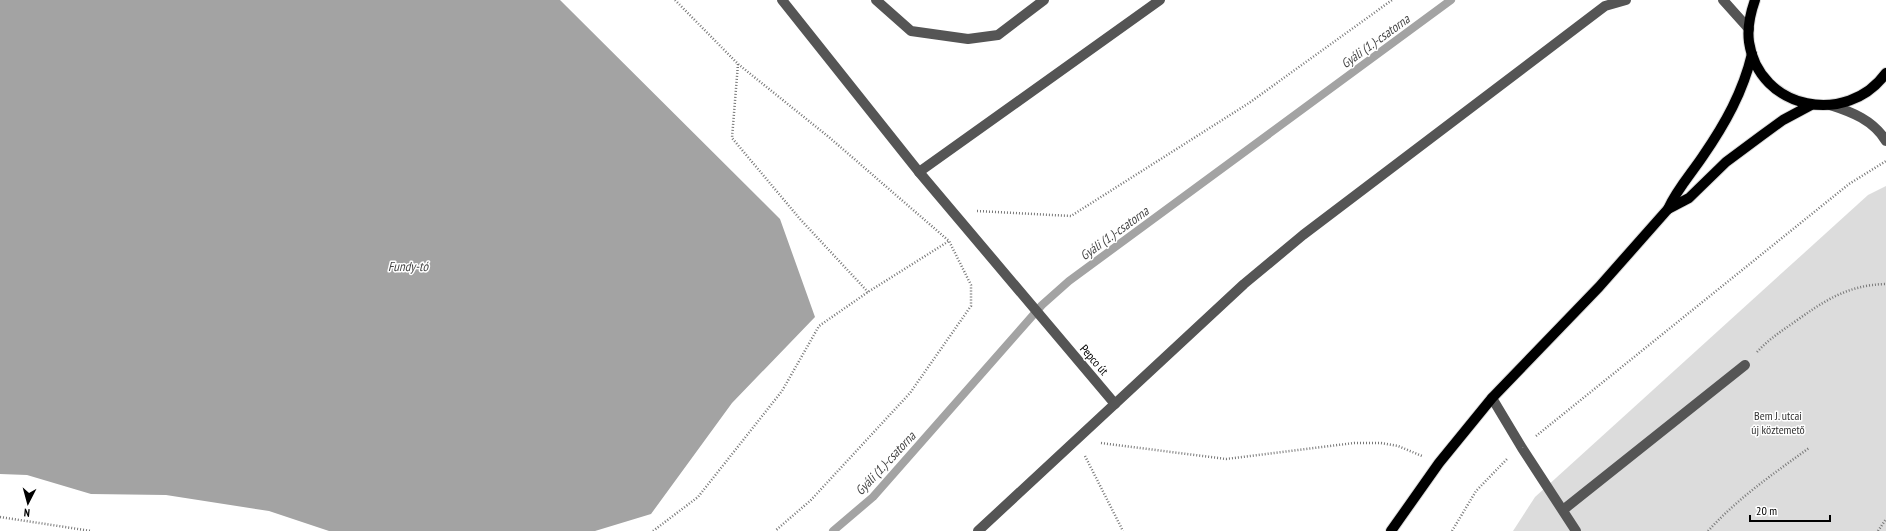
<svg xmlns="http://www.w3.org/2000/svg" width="1886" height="531" viewBox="0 0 1886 531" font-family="'PT Sans Narrow',sans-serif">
	<rect width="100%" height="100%" fill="#fff"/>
	<!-- green -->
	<polygon fill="#dcdcdc" points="1886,186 1886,531 1513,531 1535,497 1868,195"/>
	<!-- water -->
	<polygon fill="#a3a3a3" points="0,0 560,0 780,219 815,317 732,403 651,514 595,531 329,531 269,511 166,495 91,494 27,475 0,474"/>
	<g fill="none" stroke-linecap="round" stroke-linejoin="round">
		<!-- stream -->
		<polyline stroke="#a3a3a3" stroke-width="8" points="833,531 873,497 1042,305 1069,281 1451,0"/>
		<defs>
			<g id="major">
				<path d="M1755,0c-5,14 -8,27 -6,42 10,68 98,85 137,31"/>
				<polyline points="1668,209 1689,198 1726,162 1761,136 1783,120 1811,105"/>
				<path d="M1391,531l48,-68 53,-65 107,-111 69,-78c9,-20 23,-35 35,-53 22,-32 40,-64 49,-102"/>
			</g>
		</defs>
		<!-- major casing -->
		<use href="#major" stroke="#dbdbdb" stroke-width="12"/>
		<!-- path -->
		<g stroke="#777" stroke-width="2.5" stroke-dasharray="1 2" stroke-linecap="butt">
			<polyline points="675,0 738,64 830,138 949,241 971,285 971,306 910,393 811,500 775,531"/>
			<polyline points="738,64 732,138 800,219 868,292"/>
			<polyline points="977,211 1071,216 1249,103 1392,0"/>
			<path d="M1757,352c11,-12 23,-20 36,-29 31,-22 54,-38 93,-39"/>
			<polyline points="1536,436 1849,184 1886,161"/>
			<polyline points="1101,443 1226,459 1354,443 1381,443 1398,446 1422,456"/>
			<polyline points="1085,456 1123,531"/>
			<polyline points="0,517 91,531"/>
			<polyline points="653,531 698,497 782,391 819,326 868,292 949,241"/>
			<polyline points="1452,531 1476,491 1507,459"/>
			<path d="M1708,531c30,-33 65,-57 101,-83"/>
			<polyline points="1878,531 1886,519"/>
		</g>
		<!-- minor -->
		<g stroke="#555" stroke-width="10">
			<polyline points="782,0 919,172 1115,404"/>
			<polyline points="876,0 911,31 968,39 998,35 1044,0"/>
			<polyline points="1723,0 1749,29"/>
			<path d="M1830,105c22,7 43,15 56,36"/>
			<polyline points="919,172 1160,0"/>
			<polyline points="1492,398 1522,448 1576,531"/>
			<polyline points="1563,510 1745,365"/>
			<polyline points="978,531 1244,284 1303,235 1605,6 1626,0"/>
		</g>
		<!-- major -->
		<use href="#major" stroke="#000" stroke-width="10"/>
	</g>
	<g text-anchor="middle" stroke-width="3" stroke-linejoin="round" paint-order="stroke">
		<!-- street labels -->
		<g font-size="12" fill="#000" stroke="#fff">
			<text transform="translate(1094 360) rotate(49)" y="4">Pepco út</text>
		</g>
		<!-- park labels -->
		<g font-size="12" fill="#333" stroke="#fff">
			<text x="1778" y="420">Bem J. utcai<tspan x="1778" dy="14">új köztemető</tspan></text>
		</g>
		<!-- water labels -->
		<g font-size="13" font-style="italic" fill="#444" stroke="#fff">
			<text transform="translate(1375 41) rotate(-36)" y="5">Gyáli (1.)-csatorna</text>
			<text transform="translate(1114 233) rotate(-36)" y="5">Gyáli (1.)-csatorna</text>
			<text x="408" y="271">Fundy-tó</text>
			<text transform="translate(885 463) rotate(-47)" y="5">Gyáli (1.)-csatorna</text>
		</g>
	</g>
	<!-- north arrow -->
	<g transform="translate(28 503) rotate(186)" stroke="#ffffff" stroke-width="3" paint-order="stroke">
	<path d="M0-3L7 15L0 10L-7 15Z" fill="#000000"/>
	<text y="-6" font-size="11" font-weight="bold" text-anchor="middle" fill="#000000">N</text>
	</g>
	<!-- scale -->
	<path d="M1750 515v6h80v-6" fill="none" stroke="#000000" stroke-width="2"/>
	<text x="1756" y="515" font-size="12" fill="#000000" stroke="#ffffff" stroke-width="3" paint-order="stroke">20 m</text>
</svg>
